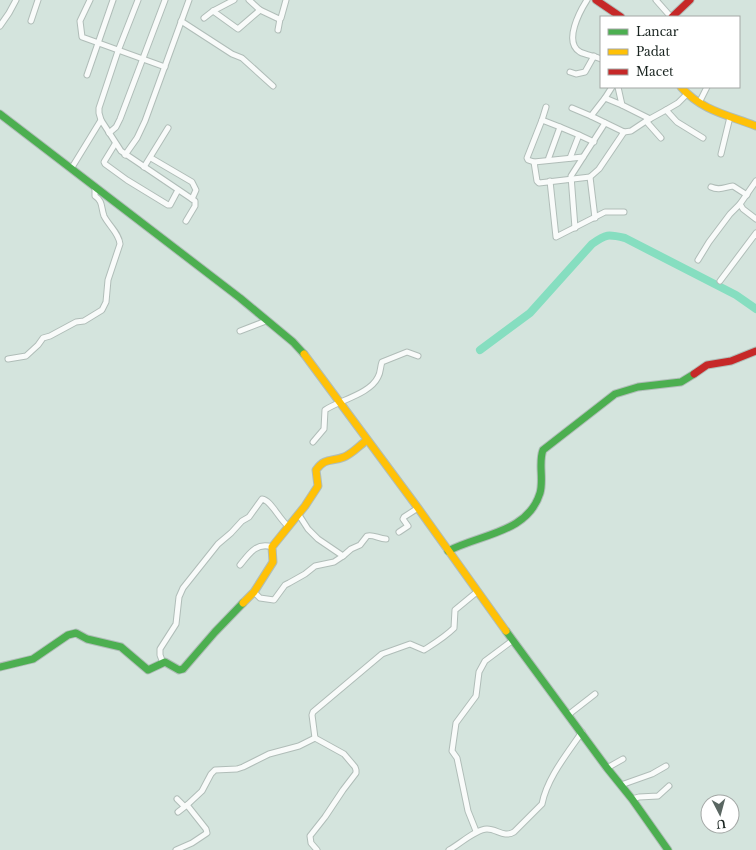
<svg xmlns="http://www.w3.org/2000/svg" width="756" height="850" viewBox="0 0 756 850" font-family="'Libre Baskerville',serif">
	<rect width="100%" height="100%" fill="#d4e4dd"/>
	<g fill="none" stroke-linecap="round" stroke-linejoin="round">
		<!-- river -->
		<path stroke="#86dec0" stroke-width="8" d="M480,350l50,-37 62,-69c14,-10 16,-10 33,-6l111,57 20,14"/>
		<defs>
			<g id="street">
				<polyline points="90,0 80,21 82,37 165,67"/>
				<polyline points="249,0 260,10 279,19 281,18 286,0"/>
				<path d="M587,0c-7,11 -24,42 -7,52 6,3 14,4 21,7"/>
				<polyline points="656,0 671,17"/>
				<polyline points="213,11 238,29 260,10"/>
				<polyline points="204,18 213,11 234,0"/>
				<polyline points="31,21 38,0"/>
				<polyline points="181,21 232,54 242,58 273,86"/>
				<polyline points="0,26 9,13 16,0"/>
				<polyline points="278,30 280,19"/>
				<polyline points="570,72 576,74 585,72 594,56"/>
				<polyline points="87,75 113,0"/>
				<polyline points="618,87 622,105 650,119"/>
				<polyline points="687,94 678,103 666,110 677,122 703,138"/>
				<polyline points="605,98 612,87"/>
				<polyline points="699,103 707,87"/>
				<polyline points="622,105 605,98 591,116 624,132 631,131 646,121"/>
				<polyline points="572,108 591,116"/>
				<polyline points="101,120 99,113 99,108 118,51 138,0"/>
				<polyline points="542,120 546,107"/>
				<polyline points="109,133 116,127 120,119 165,0"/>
				<polyline points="661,138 646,121 666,110"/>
				<polyline points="115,144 104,162 105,164 127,180 168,205 170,205 178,190"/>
				<polyline points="721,154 730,117"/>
				<polyline points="125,155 137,138 145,121 189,0"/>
				<polyline points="583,157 534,162 537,181 539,183 590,177"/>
				<polyline points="151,158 192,182 196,190 192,199"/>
				<polyline points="570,158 579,135 594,142"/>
				<polyline points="548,160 560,127 579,135"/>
				<polyline points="534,162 528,160 527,158 542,120 560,127"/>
				<polyline points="144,167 168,128"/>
				<polyline points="71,169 101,120 121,151 195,201 195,206 186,221"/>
				<polyline points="550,181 556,237 605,212 624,212"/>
				<polyline points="756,181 740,204 743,209 756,219"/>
				<path d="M711,187c8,4 14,0 22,-1l14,9"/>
				<polyline points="595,218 590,177 599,169 624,132"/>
				<polyline points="575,228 571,176 605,123"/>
				<polyline points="698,260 709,242 730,214 740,204"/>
				<polyline points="720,281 756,233"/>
				<polyline points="240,331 266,321"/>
				<path d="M8,359l18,-3 12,-11 5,-7 7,-2 26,-14 8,-1 18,-11 4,-8 2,-22 12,-36c-1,-11 -11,-18 -16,-28 -3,-8 -1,-15 -9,-20v-8"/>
				<path d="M313,442l11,-13 1,-19c15,-10 45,-16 53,-33 3,-5 2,-10 4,-15l25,-10 11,4"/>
				<polyline points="399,532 408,526 403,519 404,517 418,508"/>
				<path d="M343,556l8,-7 9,-4 7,-9c6,-2 12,3 19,3"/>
				<path d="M240,565c9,-11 16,-23 32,-18"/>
				<polyline points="254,592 260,598 274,600 285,585 289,583 305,574 315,566 334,562 343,556 318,539 308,529 299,515"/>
				<path d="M163,663l-3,-8v-6l16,-25 3,-27 4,-9 35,-44 13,-11 11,-12 7,-4 13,-18c9,1 17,20 26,27"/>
				<polyline points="568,715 595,694"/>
				<path d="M315,738l-3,-23 1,-3 69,-58 28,-10 14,6c11,-7 21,-13 30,-22l1,-18 23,-19"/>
				<polyline points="607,768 623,759"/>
				<polyline points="621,785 652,774 666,766"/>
				<polyline points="177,799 184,806"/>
				<polyline points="632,799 639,797 658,796 669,786"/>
				<polyline points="178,812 187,805"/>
				<polyline points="476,831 468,811 457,758 452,751 456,723 476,696 479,672 485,661 513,640"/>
				<polyline points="176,850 192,843 207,833 206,829 187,805 202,791 211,774 215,770 237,769 243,767 269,754 299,746 315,738 344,754 355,767 356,770 356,773 343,790 325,817 310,836 311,843 317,850"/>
				<path d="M449,850c11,-6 27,-21 38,-21 10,0 17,9 27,3l28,-28c5,-26 25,-50 40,-72"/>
			</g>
			<g id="fast">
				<polyline points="0,114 240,298 293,342 304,354"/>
				<path d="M448,551c32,-17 80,-18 92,-58 4,-14 -2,-30 3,-43l72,-56 23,-7 43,-5 13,-8"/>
				<polyline points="506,631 607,768 632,799 668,850"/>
				<polyline points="0,667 33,659 68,635 76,633 87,639 121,647 148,670 165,662 179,670 183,669 215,632 243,603"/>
			</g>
			<g id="slow">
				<path d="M681,87c21,24 47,28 75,39"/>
				<polyline points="304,354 418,508 506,631"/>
				<path d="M243,603l11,-11 19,-30 -1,-15 33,-41 13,-20 -2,-16c9,-13 16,-8 28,-13 8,-3 16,-12 23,-17"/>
			</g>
			<g id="jam">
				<polyline points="596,0 621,17"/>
				<polyline points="672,17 690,0"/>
				<polyline points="694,374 707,365 731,361 756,351"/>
			</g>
		</defs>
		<!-- street casing -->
		<use href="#street" stroke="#b0bdb8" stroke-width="7"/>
		<!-- fast casing -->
		<use href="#fast" stroke="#b0bdb8" stroke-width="9"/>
		<!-- slow casing -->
		<use href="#slow" stroke="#b0bdb8" stroke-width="9"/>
		<!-- jam casing -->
		<use href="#jam" stroke="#b0bdb8" stroke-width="9"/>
		<!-- street -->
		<use href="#street" stroke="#f9fbfa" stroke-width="5"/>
		<!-- fast -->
		<use href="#fast" stroke="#4caf50" stroke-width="7"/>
		<!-- slow -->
		<use href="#slow" stroke="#ffc107" stroke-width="7"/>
		<!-- jam -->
		<use href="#jam" stroke="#c62828" stroke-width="7"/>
	</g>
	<!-- legend -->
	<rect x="600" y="16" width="140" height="72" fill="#ffffff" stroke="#a3a7a5"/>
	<rect x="608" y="29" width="20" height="6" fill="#4caf50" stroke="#a3a7a5"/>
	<text x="636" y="36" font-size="12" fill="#18231f">Lancar</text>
	<rect x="608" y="49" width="20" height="6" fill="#ffc107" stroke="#a3a7a5"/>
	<text x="636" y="56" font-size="12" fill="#18231f">Padat</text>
	<rect x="608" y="69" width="20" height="6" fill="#c62828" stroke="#a3a7a5"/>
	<text x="636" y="76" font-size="12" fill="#18231f">Macet</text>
	<!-- north arrow -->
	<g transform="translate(720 814) rotate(174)"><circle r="19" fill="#ffffff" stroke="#a3a7a5"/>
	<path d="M0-3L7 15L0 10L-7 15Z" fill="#5a6762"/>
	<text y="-6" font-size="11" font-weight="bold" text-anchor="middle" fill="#18231f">U</text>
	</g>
</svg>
